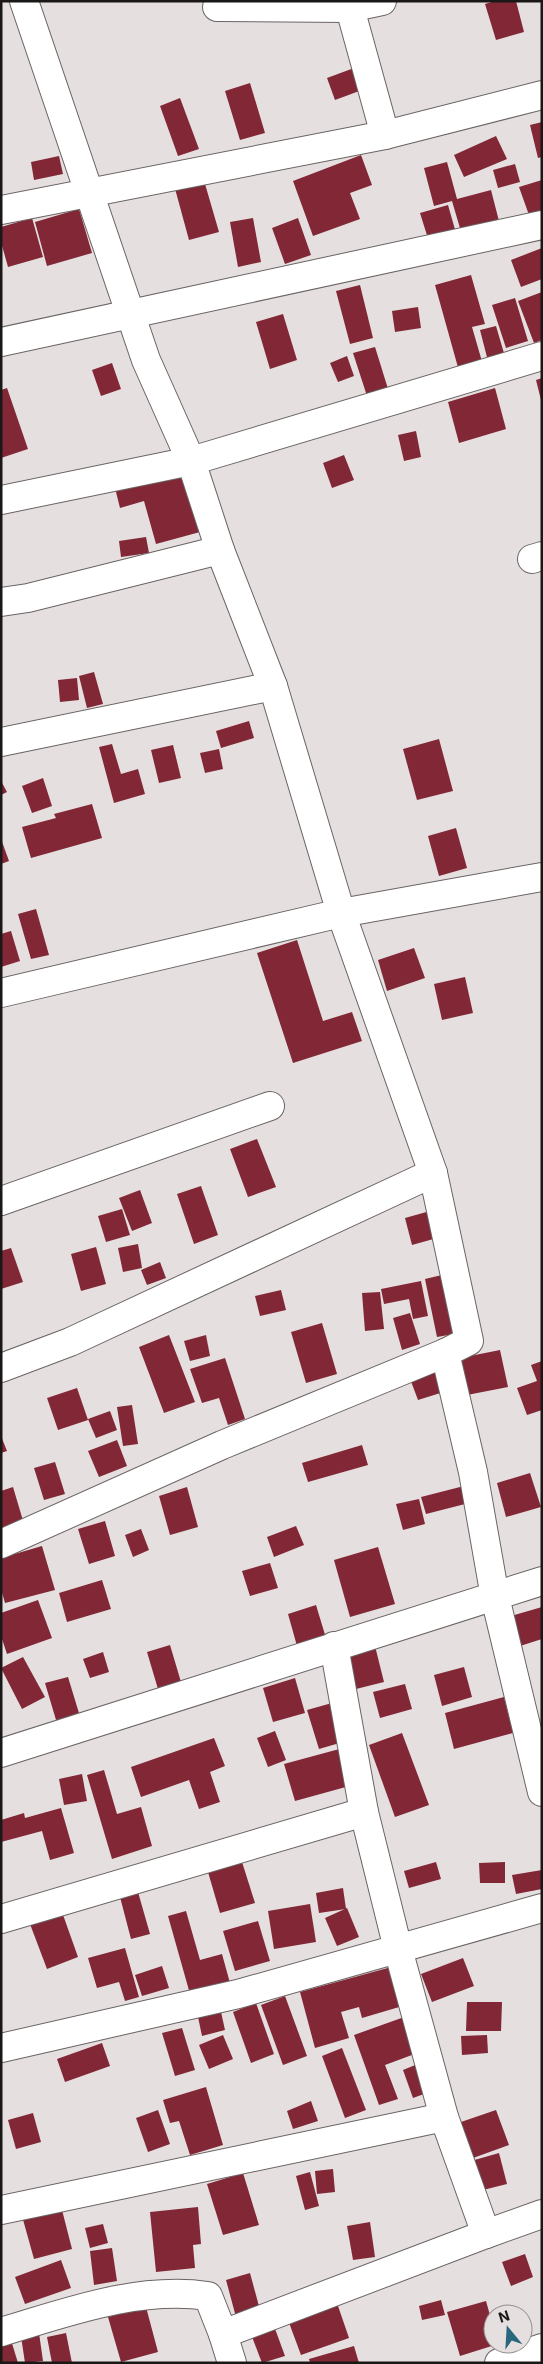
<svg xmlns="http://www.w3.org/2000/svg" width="543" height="2364" viewBox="0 0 543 2364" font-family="Inter,sans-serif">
	<rect width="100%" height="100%" fill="#e6dfdf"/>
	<!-- building -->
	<g fill="#812736">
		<polygon points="495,1 516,1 524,32 496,40 485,4"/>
		<polygon points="354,68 362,90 335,100 327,78"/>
		<polygon points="250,83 265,133 240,140 225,91"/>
		<polygon points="180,98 199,149 178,156 160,106"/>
		<polygon points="542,122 542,157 538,158 530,125"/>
		<polygon points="496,136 507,159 464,177 454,155"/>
		<polygon points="361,155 372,185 350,193 360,219 313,236 293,181"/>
		<polygon points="59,156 63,174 34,180 31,162"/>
		<polygon points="447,162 457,199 491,190 500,225 462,235 452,201 434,206 424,168"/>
		<polygon points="515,164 520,182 498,188 493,170"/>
		<polygon points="203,177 219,232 189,240 174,185"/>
		<polygon points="542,180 542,210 529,215 519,187"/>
		<polygon points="448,205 458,240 431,248 420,213"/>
		<polygon points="79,209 92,253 47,266 35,222"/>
		<polygon points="32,218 43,257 8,267 1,242 1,227"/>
		<polygon points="253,218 261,262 238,267 230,222"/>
		<polygon points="298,218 311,255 285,264 272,228"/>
		<polygon points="542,248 542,279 521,287 511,260"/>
		<polygon points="471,275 485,324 472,327 483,365 459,371 435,285"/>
		<polygon points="360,285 373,338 350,344 336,291"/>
		<polygon points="542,292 542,340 534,343 518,301"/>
		<polygon points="515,298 528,341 506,348 492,305"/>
		<polygon points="418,307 421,328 395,332 392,311"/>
		<polygon points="283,314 297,360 270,369 256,322"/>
		<polygon points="496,326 506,360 489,365 480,330"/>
		<polygon points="375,347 389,392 368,399 353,353"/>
		<polygon points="347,356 354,376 338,382 330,363"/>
		<polygon points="112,363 121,389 101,396 92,370"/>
		<polygon points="542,378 542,400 541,400 536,380"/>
		<polygon points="7,388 28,449 1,458 1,390"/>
		<polygon points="495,388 506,429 459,443 448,402"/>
		<polygon points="416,431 421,457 404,461 398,435"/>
		<polygon points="344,455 354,480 332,488 323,463"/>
		<polygon points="183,470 200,532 156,544 144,501 120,508 115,488"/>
		<polygon points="146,537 149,553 121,557 119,541"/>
		<polygon points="94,672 103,704 87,708 79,676"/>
		<polygon points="77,678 79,700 60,702 58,680"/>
		<polygon points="249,721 254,738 221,748 216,731"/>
		<polygon points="439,739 453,791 417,800 403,749"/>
		<polygon points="112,744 121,774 138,769 145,794 114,803 99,747"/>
		<polygon points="173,745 181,778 159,783 151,750"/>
		<polygon points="219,749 223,769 205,773 200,753"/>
		<polygon points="43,778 52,806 32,813 22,786"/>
		<polygon points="1,781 7,792 1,795"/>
		<polygon points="92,804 102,838 31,858 22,827 56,818 54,814"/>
		<polygon points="456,828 467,868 439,876 428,836"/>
		<polygon points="1,839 9,861 1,864"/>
		<polygon points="36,909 49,955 31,959 18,914"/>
		<polygon points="11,931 20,961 1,967 1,934"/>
		<polygon points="297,940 323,1021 352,1012 362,1041 293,1063 257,953"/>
		<polygon points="414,948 425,978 387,991 378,960"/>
		<polygon points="465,977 473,1013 442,1020 434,984"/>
		<polygon points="257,1139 276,1187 248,1197 230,1149"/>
		<polygon points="201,1186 218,1235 194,1244 177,1194"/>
		<polygon points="140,1190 152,1223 132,1231 119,1198"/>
		<polygon points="122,1209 130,1235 106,1242 98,1216"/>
		<polygon points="430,1211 437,1238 412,1245 405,1218"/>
		<polygon points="138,1244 142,1268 123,1272 118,1248"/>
		<polygon points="96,1247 106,1284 81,1291 71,1254"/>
		<polygon points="11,1248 23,1282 1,1289 1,1251"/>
		<polygon points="160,1262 166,1278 147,1285 141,1270"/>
		<polygon points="442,1275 454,1334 437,1337 425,1279"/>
		<polygon points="421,1281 428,1316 413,1319 409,1299 384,1304 381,1289"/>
		<polygon points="281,1290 286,1310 260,1316 255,1296"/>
		<polygon points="380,1292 384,1329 365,1331 362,1293"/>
		<polygon points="410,1313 420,1344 402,1350 393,1318"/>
		<polygon points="322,1323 337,1374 306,1383 291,1332"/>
		<polygon points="169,1335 195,1402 164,1413 139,1347"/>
		<polygon points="206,1335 210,1356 190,1361 184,1341"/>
		<polygon points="500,1350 508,1387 467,1395 460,1358"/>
		<polygon points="225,1358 245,1419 228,1425 219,1398 202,1403 190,1369"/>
		<polygon points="542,1361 542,1410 527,1415 517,1388 537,1381 531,1365"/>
		<polygon points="441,1364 450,1390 418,1400 409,1376"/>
		<polygon points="77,1388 88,1420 58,1430 47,1398"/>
		<polygon points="132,1405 138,1444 123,1446 117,1407"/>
		<polygon points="110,1411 117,1430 96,1438 88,1419"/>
		<polygon points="1,1436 7,1451 1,1453"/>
		<polygon points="117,1440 127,1466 99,1477 88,1451"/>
		<polygon points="362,1445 368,1465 308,1482 302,1463"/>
		<polygon points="55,1462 65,1494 44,1500 34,1468"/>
		<polygon points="530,1473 541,1507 506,1517 497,1483"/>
		<polygon points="464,1486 469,1503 426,1514 421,1497"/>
		<polygon points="13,1487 24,1524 1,1531 1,1491"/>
		<polygon points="187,1487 198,1527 170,1535 159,1496"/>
		<polygon points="419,1499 425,1524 403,1530 396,1504"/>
		<polygon points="105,1521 115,1556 89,1564 78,1529"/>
		<polygon points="296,1526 304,1545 274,1557 267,1537"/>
		<polygon points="141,1529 149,1550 133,1557 125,1535"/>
		<polygon points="42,1546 55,1590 5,1603 1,1589 1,1558"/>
		<polygon points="378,1547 395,1604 350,1617 334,1560"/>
		<polygon points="270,1563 278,1588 250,1596 242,1571"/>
		<polygon points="102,1580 111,1609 67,1622 59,1593"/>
		<polygon points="38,1600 52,1638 7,1654 1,1636 1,1613"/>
		<polygon points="316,1605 326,1638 297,1646 288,1614"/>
		<polygon points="542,1607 542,1639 520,1646 511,1616"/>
		<polygon points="170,1645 181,1682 158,1689 147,1652"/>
		<polygon points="375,1646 384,1682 356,1689 347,1654"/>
		<polygon points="103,1652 109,1672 90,1678 83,1659"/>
		<polygon points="23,1657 45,1697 22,1709 1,1668"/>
		<polygon points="464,1667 472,1697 442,1706 434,1675"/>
		<polygon points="68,1677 82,1723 59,1730 45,1683"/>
		<polygon points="295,1678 305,1713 273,1722 263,1688"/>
		<polygon points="405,1684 412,1709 380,1718 373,1692"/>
		<polygon points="504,1697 513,1733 454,1749 445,1713"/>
		<polygon points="332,1703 343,1742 319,1749 307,1710"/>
		<polygon points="275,1731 286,1760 268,1767 257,1738"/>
		<polygon points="402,1733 429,1805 395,1817 369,1745"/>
		<polygon points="214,1738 225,1766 210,1772 220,1802 199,1809 189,1780 141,1797 131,1767"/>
		<polygon points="343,1748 353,1785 295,1801 284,1764"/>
		<polygon points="104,1770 117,1814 141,1807 152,1846 112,1859 87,1775"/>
		<polygon points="82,1774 87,1801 64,1805 59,1779"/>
		<polygon points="61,1808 74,1853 50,1860 42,1831 1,1842 1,1820 24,1813 25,1818"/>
		<polygon points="242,1862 255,1903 220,1913 208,1872"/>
		<polygon points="436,1862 441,1879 409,1888 404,1871"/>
		<polygon points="505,1862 505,1883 480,1883 479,1863"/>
		<polygon points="542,1870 542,1889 516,1894 512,1875"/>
		<polygon points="343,1888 346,1909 319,1913 316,1893"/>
		<polygon points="138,1892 150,1934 131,1939 120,1897"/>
		<polygon points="310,1904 316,1942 274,1949 268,1911"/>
		<polygon points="347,1908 359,1937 337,1946 325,1918"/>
		<polygon points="186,1911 200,1960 222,1954 230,1983 190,1994 168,1916"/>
		<polygon points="62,1912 78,1957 47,1969 30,1924"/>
		<polygon points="258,1921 270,1961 235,1971 223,1931"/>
		<polygon points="125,1948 139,1997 125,2001 119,1982 97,1988 88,1958"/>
		<polygon points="463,1958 474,1986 432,2002 421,1974"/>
		<polygon points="162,1966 169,1988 142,1996 135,1975"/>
		<polygon points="395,1966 406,2005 362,2018 359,2007 341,2012 349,2038 315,2048 300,1992"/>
		<polygon points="285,1996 307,2056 283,2065 261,2005"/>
		<polygon points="467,2002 502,2002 501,2031 466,2031"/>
		<polygon points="256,2003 274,2054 251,2063 233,2012"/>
		<polygon points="221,2012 225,2030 202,2036 198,2017"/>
		<polygon points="407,2016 420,2052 385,2065 398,2099 379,2105 354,2035"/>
		<polygon points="182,2028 195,2070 175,2076 162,2033"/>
		<polygon points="223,2035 233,2059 209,2069 199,2045"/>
		<polygon points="487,2035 488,2053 462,2055 461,2036"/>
		<polygon points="102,2043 110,2066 65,2082 57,2059"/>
		<polygon points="342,2048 366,2110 345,2118 322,2056"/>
		<polygon points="425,2061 435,2090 413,2098 403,2070"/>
		<polygon points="206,2087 223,2145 190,2155 179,2121 170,2123 163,2100"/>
		<polygon points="311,2101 318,2121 293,2129 287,2111"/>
		<polygon points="158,2110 170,2144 148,2152 136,2118"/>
		<polygon points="496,2110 509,2145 473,2158 461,2122"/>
		<polygon points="33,2113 41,2142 16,2149 8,2120"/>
		<polygon points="499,2153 507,2184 479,2191 471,2161"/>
		<polygon points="333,2169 335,2192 317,2194 315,2171"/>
		<polygon points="310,2172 319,2206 305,2210 296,2176"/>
		<polygon points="243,2173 259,2225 223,2235 207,2184"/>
		<polygon points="61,2206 72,2249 34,2259 22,2216"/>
		<polygon points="198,2207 201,2244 193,2245 195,2268 156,2272 150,2212"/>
		<polygon points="370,2222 375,2257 353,2260 347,2226"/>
		<polygon points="103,2224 108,2243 90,2248 85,2228"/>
		<polygon points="112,2248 117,2281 94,2285 90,2251"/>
		<polygon points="525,2254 533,2277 511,2286 502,2262"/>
		<polygon points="61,2260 71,2288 25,2304 15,2277"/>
		<polygon points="250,2273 260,2310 236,2317 226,2280"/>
		<polygon points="441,2300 445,2315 422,2320 419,2306"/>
		<polygon points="486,2301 493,2326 493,2344 498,2344 460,2356 447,2312"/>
		<polygon points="337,2303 349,2338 301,2355 288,2320"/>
		<polygon points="146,2307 158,2352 121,2362 108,2317"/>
		<polygon points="274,2326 285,2356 262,2363 251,2334"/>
		<polygon points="39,2333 43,2361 25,2363 21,2336"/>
		<polygon points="66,2333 72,2363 52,2363 47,2337"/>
		<polygon points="11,2340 18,2363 1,2363 1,2343"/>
		<polygon points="354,2346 359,2363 310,2363 309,2359"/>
	</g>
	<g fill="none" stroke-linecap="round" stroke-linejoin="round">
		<defs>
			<g id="minor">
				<polyline points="24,1 146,360 191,461 220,550 273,686 341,913 433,1173 469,1341 445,1353 473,1472 495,1597 542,1792"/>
				<polyline points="348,1 385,135 542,95"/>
				<polyline points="217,7 349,8 382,1"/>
				<polyline points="1,210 385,135"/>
				<polyline points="1,342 542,225"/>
				<polyline points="1,500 191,461 542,356"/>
				<polyline points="532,559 542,556"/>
				<polyline points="1,602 28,598 220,550"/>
				<polyline points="1,742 273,686"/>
				<polyline points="1,993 341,913 542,877"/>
				<polyline points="1,1201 270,1106"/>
				<polyline points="1,1368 70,1342 433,1173"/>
				<polyline points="1,1544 222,1445 445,1353"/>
				<polyline points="334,1646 364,1812 398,1949 444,2117 486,2234 542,2214"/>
				<polyline points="1,1753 542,1581"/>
				<polyline points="1,1919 364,1812"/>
				<polyline points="1,2048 238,1994 542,1908"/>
				<polyline points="1,2210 444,2117"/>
				<path d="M1,2332c67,-20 137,-46 207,-36l15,38 263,-100"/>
				<polyline points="223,2334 232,2363"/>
				<polyline points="499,2363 542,2348"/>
			</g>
		</defs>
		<!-- minor casing -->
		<use href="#minor" stroke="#6b6464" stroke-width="30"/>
		<!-- minor -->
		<use href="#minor" stroke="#fff" stroke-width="28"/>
	</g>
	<!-- border -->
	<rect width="543" height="2364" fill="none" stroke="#1a1717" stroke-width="5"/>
	<!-- north arrow -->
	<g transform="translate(508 2329) rotate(342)"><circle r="24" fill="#e6dfdf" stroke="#948f8f"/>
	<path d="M0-4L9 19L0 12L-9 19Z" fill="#29677d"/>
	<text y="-8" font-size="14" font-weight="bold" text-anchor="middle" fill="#1a1717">N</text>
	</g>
</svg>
